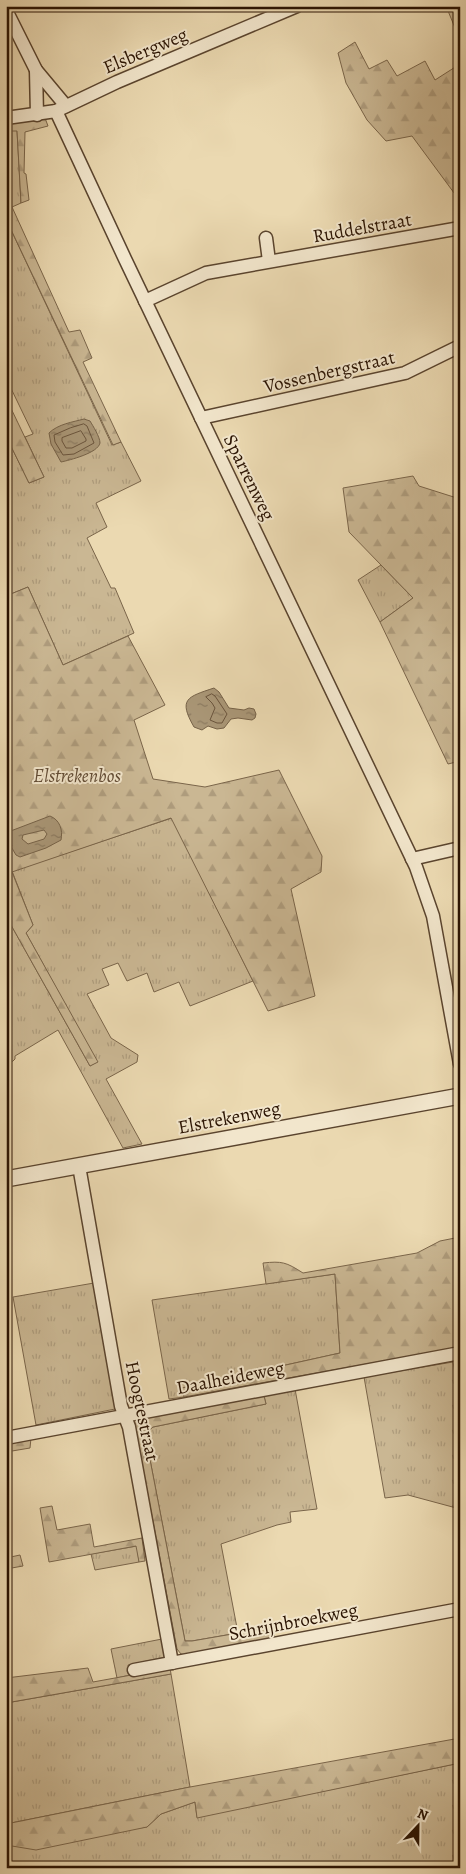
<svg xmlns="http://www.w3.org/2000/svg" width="466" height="1874" viewBox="0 0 466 1874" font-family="Alegreya,serif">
	<defs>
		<pattern id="grass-tufts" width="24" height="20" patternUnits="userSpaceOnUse" patternTransform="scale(1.25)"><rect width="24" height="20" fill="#cab793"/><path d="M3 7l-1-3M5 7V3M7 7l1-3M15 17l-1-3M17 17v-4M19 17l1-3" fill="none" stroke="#ae9c7d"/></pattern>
		<pattern id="forest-firs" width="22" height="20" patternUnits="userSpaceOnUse" patternTransform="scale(1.25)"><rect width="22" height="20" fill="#cab793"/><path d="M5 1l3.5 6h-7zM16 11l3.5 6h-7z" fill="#ae9c7d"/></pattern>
		<pattern id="water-ripples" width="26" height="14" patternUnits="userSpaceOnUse" patternTransform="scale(1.25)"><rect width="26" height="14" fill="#a99676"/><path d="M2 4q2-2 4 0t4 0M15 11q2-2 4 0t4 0" fill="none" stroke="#8a795f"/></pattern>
	</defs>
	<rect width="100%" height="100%" fill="#ebd9b1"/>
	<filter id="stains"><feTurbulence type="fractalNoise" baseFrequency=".004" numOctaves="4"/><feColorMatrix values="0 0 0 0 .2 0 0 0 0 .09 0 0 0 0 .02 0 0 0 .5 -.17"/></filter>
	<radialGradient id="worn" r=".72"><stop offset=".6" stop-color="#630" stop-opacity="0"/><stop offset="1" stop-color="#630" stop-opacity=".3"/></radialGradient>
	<!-- grass -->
	<g fill="url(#grass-tufts)" stroke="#7a654a">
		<polygon points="17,130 21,203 12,207 8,202 6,202 6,131"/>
		<polygon points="6,219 112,445 121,442 141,481 96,503 107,527 87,538 111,588 115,588 134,633 63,665 28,587 6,596 6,436 29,483 44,477 25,437 33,434 6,378"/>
		<polygon points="381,565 413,598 380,622 358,580"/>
		<polygon points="172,818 253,981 190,1006 179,982 154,992 147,973 127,981 118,963 102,969 109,985 87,994 111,1038 138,1055 137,1062 106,1079 142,1144 123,1148 58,1030 15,1056 15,1059 6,1068 6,916 90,1066 97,1062 26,933 33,925 12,871"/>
		<polygon points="335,1274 340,1353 182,1388 184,1397 169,1399 152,1300"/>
		<polygon points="94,1283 115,1409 36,1425 13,1297"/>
		<polygon points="453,1362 460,1402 460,1509 408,1495 385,1498 364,1377"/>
		<polygon points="295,1389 317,1509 290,1512 291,1522 277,1525 221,1544 238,1633 192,1641 185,1641 147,1444 148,1431 153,1427 266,1404 264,1396"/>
		<polygon points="137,1546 139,1562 95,1570 91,1554"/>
		<polygon points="162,1639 165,1657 128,1665 130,1675 117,1678 111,1649"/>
		<polygon points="171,1674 190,1787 6,1824 6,1703"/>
		<polygon points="460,1763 460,1868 6,1868 6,1845 11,1846 147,1827 161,1814 195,1802 197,1817"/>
	</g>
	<!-- forest -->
	<g fill="url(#forest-firs)" stroke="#7a654a">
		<polygon points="446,6 460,6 460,40"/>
		<polygon points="355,42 369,69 387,60 397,76 425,61 435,80 460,64 460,201 412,136 386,141 367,120 346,83 338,53"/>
		<polygon points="45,118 48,126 25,132 24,173 26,174 29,200 21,203 17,131 6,131 6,121"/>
		<polygon points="6,202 8,202 12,207 69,332 80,330 92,358 83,362 121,442 113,445 6,219"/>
		<polygon points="6,398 44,477 29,483 6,436"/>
		<polygon points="413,476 419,486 460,499 460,761 448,764 380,622 413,598 349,532 343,488"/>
		<polygon points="28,587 63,665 128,636 165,705 134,720 153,779 205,787 279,770 322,856 321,872 291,889 315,996 268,1011 171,818 12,872 33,925 26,933 98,1062 90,1066 6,916 6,596"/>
		<path d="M460,1237v110l-276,50 -2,-9 158,-35 -5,-79 -69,10 -3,-21c19,-2 23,-1 40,10l114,-20 23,-12z"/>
		<polygon points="264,1396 266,1404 153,1427 148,1431 147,1444 185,1641 192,1641 273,1627 275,1639 187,1655 181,1654 177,1649 135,1426 137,1420"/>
		<polygon points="31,1438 30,1448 6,1452 6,1443"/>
		<polygon points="52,1506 57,1530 90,1524 94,1547 142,1538 145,1561 139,1562 136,1546 49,1562 40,1508"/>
		<polygon points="20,1555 23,1566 6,1569 6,1558"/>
		<polygon points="88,1668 93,1682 170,1668 171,1674 6,1703 6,1678"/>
		<polygon points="460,1738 460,1763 197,1818 195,1802 161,1814 147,1827 36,1850 6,1845 6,1824 190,1787"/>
	</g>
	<!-- water -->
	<g fill="url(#water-ripples)" stroke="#766248" fill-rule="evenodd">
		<path d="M84,419l6,2c3,5 10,16 10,22 -2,10 -30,17 -39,19l-10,-18 -2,-11c9,-9 24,-11 35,-14z"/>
		<path d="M214,688l5,4 10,16 15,2 5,-2 5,1 2,5 -1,4 -3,2 -14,-2 -7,1 -7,9 -7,1 -9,-3 -6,4 -8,-3c-16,-28 -7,-30 20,-39z"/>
		<path d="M50,816c10,4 13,14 11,24l-15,8 -26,9 -4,-2 -10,-17 2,-6zM44,830l3,4 -3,5 -16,5 -6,-5 1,-4z"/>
	</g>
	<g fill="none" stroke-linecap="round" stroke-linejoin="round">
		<!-- shore -->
		<g stroke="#6a543c" stroke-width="1">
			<polygon points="84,424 87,426 94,443 74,454 63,455 55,442 54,435 70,428"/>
			<polygon points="81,431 86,439 86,441 72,448 66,448 62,441 62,438"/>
			<polygon points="212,694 215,696 227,714 222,723 217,723 210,720 215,708 212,703 206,697"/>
		</g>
		<defs>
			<g id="minor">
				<polyline points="6,10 36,70 66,106"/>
				<polyline points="36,70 37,115"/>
				<polyline points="56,111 125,259 416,867 433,916 460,1064"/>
				<polyline points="6,118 56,111 117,82 297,6"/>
				<polyline points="266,238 269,261"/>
				<polyline points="145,301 206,273 460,228"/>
				<polyline points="201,418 405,373 460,346"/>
				<polyline points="412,859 460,848"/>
				<polyline points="79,1166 121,1406 129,1427 172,1663"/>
				<polyline points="6,1438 460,1353"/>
				<polyline points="134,1670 460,1609"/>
			</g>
			<polyline id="tertiary" points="6,1179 460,1096"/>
		</defs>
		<!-- minor casing -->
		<use href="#minor" stroke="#5a442e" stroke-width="15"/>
		<!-- tertiary casing -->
		<use href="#tertiary" stroke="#5a442e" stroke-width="18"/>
		<!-- minor -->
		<use href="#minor" stroke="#f2e6cc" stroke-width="12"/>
		<!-- tertiary -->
		<use href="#tertiary" stroke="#f2e6cc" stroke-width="15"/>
	</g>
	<g text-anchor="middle" stroke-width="4" stroke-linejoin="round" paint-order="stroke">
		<!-- street labels -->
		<g font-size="19" fill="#2a1302" stroke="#f2e6cc">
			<text transform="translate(145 50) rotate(-23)" y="7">Elsbergweg</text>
			<text transform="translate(362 227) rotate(-10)" y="7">Ruddelstraat</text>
			<text transform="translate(329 371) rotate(-13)" y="7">Vossenbergstraat</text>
			<text transform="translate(250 477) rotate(64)" y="7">Sparrenweg</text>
			<text transform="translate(229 1117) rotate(-11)" y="7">Elstrekenweg</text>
			<text transform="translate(230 1377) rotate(-11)" y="7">Daalheideweg</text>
			<text transform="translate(143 1411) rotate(78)" y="7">Hoogtestraat</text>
			<text transform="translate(293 1621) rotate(-11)" y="7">Schrijnbroekweg</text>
		</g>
		<!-- park labels -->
		<g font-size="19" font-style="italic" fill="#624c35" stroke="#f2e6cc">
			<text x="77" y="782">Elstrekenbos</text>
		</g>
	</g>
	<!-- margin -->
	<rect width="466" height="1874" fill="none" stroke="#ebd9b1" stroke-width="25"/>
	<rect x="8" y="8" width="451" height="1859" fill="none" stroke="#2a1302" stroke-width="2.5"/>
	<rect x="12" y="12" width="441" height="1849" fill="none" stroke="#2a1302"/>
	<!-- north arrow -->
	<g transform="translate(418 1826) rotate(22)" stroke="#f2e6cc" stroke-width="4" paint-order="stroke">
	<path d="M0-4L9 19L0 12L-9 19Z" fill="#2a1302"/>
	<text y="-8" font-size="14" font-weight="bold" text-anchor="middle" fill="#2a1302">N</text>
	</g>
	<rect width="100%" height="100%" filter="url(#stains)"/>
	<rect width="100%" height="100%" fill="url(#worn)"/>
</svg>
